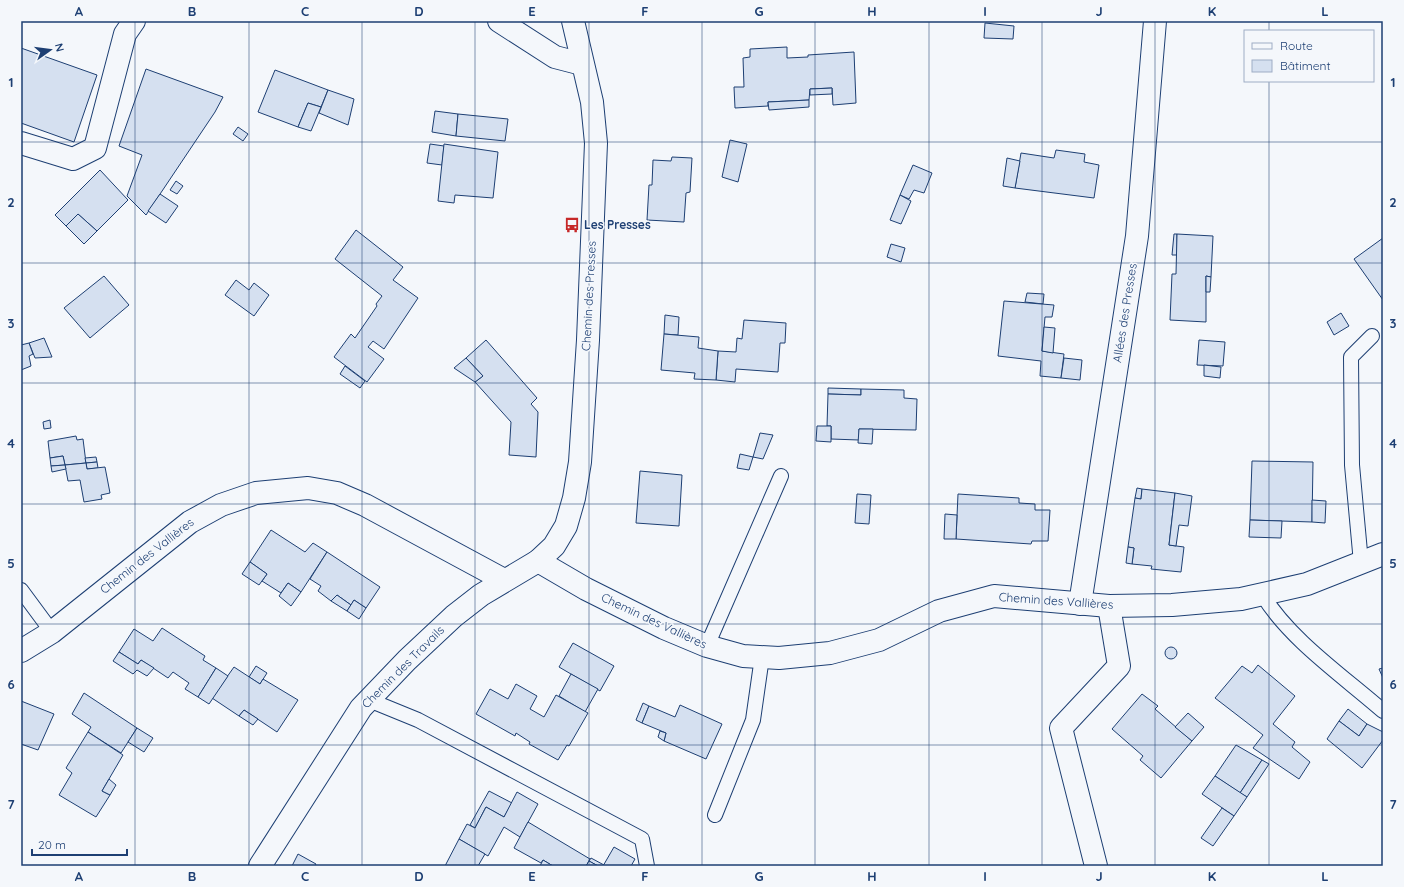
<svg xmlns="http://www.w3.org/2000/svg" width="1404" height="887" viewBox="0 0 1404 887" font-family="Quicksand,sans-serif">
	<rect width="100%" height="100%" fill="#f4f7fb"/>
	<!-- building -->
	<g fill="#d5e0f0" stroke="#1d3f73">
		<polygon points="985,23 1014,26 1013,39 984,38"/>
		<polygon points="787,47 787,58 808,57 808,55 854,52 856,103 833,105 832,88 810,89 809,100 768,102 768,106 735,108 734,87 744,87 743,58 750,57 750,49"/>
		<polygon points="21,48 97,75 74,142 21,123"/>
		<polygon points="146,69 223,97 215,112 146,215 127,196 142,155 119,146"/>
		<polygon points="275,70 328,90 321,107 308,103 298,127 258,112"/>
		<polygon points="832,88 832,94 810,95 810,89"/>
		<polygon points="328,90 354,99 348,125 319,113"/>
		<polygon points="809,100 809,107 769,110 768,102"/>
		<polygon points="308,103 321,107 311,131 298,127"/>
		<polygon points="435,111 458,114 456,136 432,132"/>
		<polygon points="458,114 508,119 505,141 456,136"/>
		<polygon points="238,127 248,134 243,141 233,134"/>
		<polygon points="730,140 747,144 738,182 722,177"/>
		<polygon points="430,144 444,146 442,165 427,163"/>
		<polygon points="444,144 498,152 493,198 455,195 454,203 438,201"/>
		<polygon points="1056,150 1085,154 1084,162 1099,165 1094,198 1015,188 1021,153 1054,158"/>
		<polygon points="672,157 692,158 690,192 686,193 684,222 647,220 649,185 652,185 653,160 671,161"/>
		<polygon points="1007,158 1020,161 1015,188 1003,186"/>
		<polygon points="913,165 932,173 924,193 914,190 909,199 900,195"/>
		<polygon points="100,170 128,200 97,231 78,214 66,226 55,215"/>
		<polygon points="176,181 183,186 177,194 170,190"/>
		<polygon points="160,194 178,206 166,223 148,211"/>
		<polygon points="900,195 911,201 901,224 890,220"/>
		<polygon points="78,214 97,231 84,244 66,226"/>
		<polygon points="356,230 403,267 393,280 418,298 384,349 373,341 368,347 384,359 367,382 334,357 351,334 355,338 377,306 376,304 382,296 335,259"/>
		<polygon points="1174,234 1177,234 1177,255 1172,255"/>
		<polygon points="1177,234 1213,236 1211,277 1206,276 1206,322 1170,320 1172,274 1176,274"/>
		<polygon points="1383,238 1383,300 1354,259"/>
		<polygon points="891,244 905,248 901,262 887,257"/>
		<polygon points="104,276 129,305 90,338 64,308"/>
		<polygon points="1206,276 1211,277 1210,292 1206,292"/>
		<polygon points="236,280 249,290 254,283 269,295 254,316 225,295"/>
		<polygon points="1027,293 1044,294 1043,304 1025,302"/>
		<polygon points="1004,301 1054,305 1052,317 1045,317 1042,351 1064,354 1061,378 1040,376 1041,361 998,356"/>
		<polygon points="1341,313 1349,326 1334,335 1327,322"/>
		<polygon points="665,315 679,317 678,335 664,334"/>
		<polygon points="744,320 786,323 785,343 780,343 778,372 736,369 735,382 716,380 718,351 736,352 737,338 742,339"/>
		<polygon points="1044,327 1055,328 1053,353 1042,351"/>
		<polygon points="664,334 699,337 698,348 718,351 716,380 694,379 695,373 661,370"/>
		<polygon points="44,338 52,357 35,358 29,343"/>
		<polygon points="486,340 537,398 531,404 538,412 536,457 509,455 511,422 475,382 483,376 466,358"/>
		<polygon points="1199,340 1225,342 1223,366 1197,365"/>
		<polygon points="29,343 33,354 29,356 31,366 21,370 21,345"/>
		<polygon points="466,358 483,376 475,382 454,368"/>
		<polygon points="1064,358 1082,360 1080,380 1061,378"/>
		<polygon points="1204,365 1221,367 1220,378 1204,376"/>
		<polygon points="345,366 365,381 360,388 340,374"/>
		<polygon points="828,388 861,389 861,395 828,394"/>
		<polygon points="861,389 904,390 904,398 917,399 916,430 859,429 859,440 831,439 831,426 827,426 828,394 861,395"/>
		<polygon points="50,420 51,428 44,429 43,422"/>
		<polygon points="817,426 831,426 831,442 816,441"/>
		<polygon points="859,429 873,429 872,444 858,443"/>
		<polygon points="760,433 773,435 763,459 753,457"/>
		<polygon points="76,436 77,440 83,439 86,463 65,465 63,456 50,458 48,441"/>
		<polygon points="740,454 753,457 749,470 737,468"/>
		<polygon points="63,456 65,465 51,466 50,458"/>
		<polygon points="96,457 97,462 86,463 85,458"/>
		<polygon points="1252,461 1313,462 1312,522 1250,520"/>
		<polygon points="97,462 98,468 87,469 86,463"/>
		<polygon points="86,463 87,469 105,467 110,493 101,495 102,499 84,502 80,480 68,481 65,465"/>
		<polygon points="65,465 66,469 52,472 51,466"/>
		<polygon points="640,471 682,475 679,526 636,523"/>
		<polygon points="1137,488 1142,489 1141,499 1135,498"/>
		<polygon points="1142,489 1175,493 1169,545 1184,547 1181,572 1151,569 1152,566 1132,564 1134,548 1128,547 1135,498 1141,499"/>
		<polygon points="1175,493 1192,496 1188,526 1179,525 1176,546 1169,545"/>
		<polygon points="857,494 871,495 869,524 855,523"/>
		<polygon points="958,494 1019,498 1019,503 1035,504 1035,510 1050,510 1048,541 1032,541 1031,544 956,539"/>
		<polygon points="1312,500 1326,501 1325,523 1312,522"/>
		<polygon points="945,514 957,515 956,539 944,539"/>
		<polygon points="1250,520 1282,521 1281,538 1249,537"/>
		<polygon points="271,530 305,552 313,543 327,552 301,592 288,583 281,593 262,581 267,574 250,562"/>
		<polygon points="1128,547 1134,548 1132,564 1126,563"/>
		<polygon points="327,552 380,587 366,608 354,600 351,605 337,595 331,601 318,591 321,586 310,579"/>
		<polygon points="250,562 267,574 259,585 242,574"/>
		<polygon points="288,583 301,592 291,606 279,596"/>
		<polygon points="337,595 351,605 347,611 331,601"/>
		<polygon points="354,600 366,608 359,619 347,611"/>
		<polygon points="162,628 205,656 203,660 216,668 198,697 185,689 189,683 173,672 168,678 141,660 138,664 119,652 134,629 153,641"/>
		<polygon points="573,643 614,666 600,691 559,667"/>
		<circle cx="1171" cy="653" r="6"/>
		<polygon points="119,652 138,664 141,660 154,668 147,676 137,670 133,674 113,661"/>
		<polygon points="1258,665 1295,696 1273,724 1295,742 1292,747 1310,762 1299,779 1253,748 1263,735 1215,698 1242,666 1252,673"/>
		<polygon points="256,666 267,673 260,684 249,677"/>
		<polygon points="234,667 260,684 263,679 298,700 277,732 244,710 239,716 212,698"/>
		<polygon points="216,668 228,676 209,704 198,697"/>
		<polygon points="1383,668 1383,678 1379,669"/>
		<polygon points="571,674 598,689 585,712 559,696"/>
		<polygon points="516,684 537,696 530,709 544,717 556,695 588,713 569,746 567,745 558,760 529,744 530,742 516,733 515,736 476,714 490,689 508,699"/>
		<polygon points="84,693 137,728 121,753 88,732 91,727 72,714"/>
		<polygon points="1142,694 1158,706 1155,709 1192,741 1161,778 1140,760 1143,756 1112,729"/>
		<polygon points="21,701 54,714 38,750 21,744"/>
		<polygon points="643,703 649,706 642,723 636,720"/>
		<polygon points="680,705 722,724 706,759 664,741 666,733 642,723 649,706 675,717"/>
		<polygon points="1348,709 1367,724 1359,736 1339,721"/>
		<polygon points="244,710 258,719 253,725 239,716"/>
		<polygon points="1188,713 1204,727 1192,741 1175,727"/>
		<polygon points="1339,721 1359,736 1367,724 1383,732 1383,740 1362,768 1327,739"/>
		<polygon points="137,728 153,738 144,752 128,742"/>
		<polygon points="660,731 666,733 664,741 658,737"/>
		<polygon points="88,732 123,755 102,791 110,795 96,817 59,795 72,773 66,768"/>
		<polygon points="1236,745 1262,760 1240,793 1215,776"/>
		<polygon points="1262,760 1269,764 1247,797 1240,793"/>
		<polygon points="1215,776 1247,797 1234,816 1202,794"/>
		<polygon points="109,779 116,785 110,795 102,791"/>
		<polygon points="489,791 512,803 504,817 486,807 475,828 470,825"/>
		<polygon points="517,792 538,804 520,837 504,827 488,856 459,839 467,824 475,828 486,807 504,817"/>
		<polygon points="1222,808 1234,816 1213,846 1201,838"/>
		<polygon points="528,822 590,859 586,866 553,866 543,860 541,863 514,848"/>
		<polygon points="459,839 485,854 478,866 445,866"/>
		<polygon points="614,847 635,859 631,866 603,866"/>
		<polygon points="298,854 316,864 315,866 292,866"/>
		<polygon points="591,858 604,865 603,866 598,866 589,861"/>
		<polygon points="543,860 553,866 540,866"/>
		<polygon points="589,861 598,866 586,866"/>
	</g>
	<g fill="none" stroke-linecap="round" stroke-linejoin="round">
		<defs>
			<g id="service">
				<polyline points="1361,563 1352,465 1351,357 1372,336"/>
				<polyline points="21,590 52,632"/>
				<path d="M1262,594c27,45 81,82 121,117"/>
				<polyline points="707,646 781,476"/>
				<polyline points="369,700 418,720 642,839 647,866"/>
				<polyline points="715,815 753,720 762,657"/>
			</g>
			<g id="minor">
				<polyline points="499,21 555,57 582,64"/>
				<polyline points="21,143 73,159 95,148 125,34 134,21"/>
				<polyline points="538,561 586,589 664,628 707,646 743,656 779,658 830,653 879,640 939,611 994,596 1109,606 1172,605 1241,599 1307,584 1383,554"/>
				<polyline points="1080,604 1137,236 1155,21"/>
				<polyline points="21,651 52,632 190,522 221,505 256,493 308,488 337,493 365,505 504,580"/>
				<polyline points="260,866 361,708 407,660 454,616 481,595 538,561 554,546 566,526 574,498 580,462 588,340 596,143 592,102 573,21"/>
				<polyline points="1096,866 1061,728 1119,666 1109,606"/>
			</g>
		</defs>
		<!-- service casing -->
		<use href="#service" stroke="#1d3f73" stroke-width="16"/>
		<!-- minor casing -->
		<use href="#minor" stroke="#1d3f73" stroke-width="24"/>
		<!-- service -->
		<use href="#service" stroke="#f4f7fb" stroke-width="14"/>
		<!-- minor -->
		<use href="#minor" stroke="#f4f7fb" stroke-width="22"/>
	</g>
	<!-- grid -->
	<path fill="none" stroke="#1d3f73" stroke-width="1" stroke-opacity="0.55" d="M135,21v845M249,21v845M362,21v845M475,21v845M589,21v845M702,21v845M815,21v845M929,21v845M1042,21v845M1155,21v845M1269,21v10M1269,81v785M21,142h1362M21,263h1362M21,383h1362M21,504h1362M21,624h1362M21,745h1362"/>
	<!-- icons -->
	<defs>
		<symbol id="bus-bare" viewBox="-9 -9 18 18"><path d="M-5-6H5V4H4V6H2V4H-2V6H-4V4H-5ZM-3.5-4V0h7V-4ZM-3.5 1.2v1.5H-2V1.2ZM2 1.2v1.5H3.5V1.2Z" fill="#c62828" stroke="#f4f7fb" stroke-width="2.5" paint-order="stroke"/></symbol>
	</defs>
	<g fill-rule="evenodd">
		<use href="#bus-bare" x="561" y="214" width="22" height="22"/>
	</g>
	<g text-anchor="middle" stroke-width="3" stroke-linejoin="round" paint-order="stroke">
		<!-- poi labels -->
		<g font-size="12" font-weight="bold" fill="#1d3f73" stroke="#f4f7fb" text-anchor="start">
			<text x="584" y="229">Les Presses</text>
		</g>
		<!-- street labels -->
		<g font-size="12" fill="#1d3f73" stroke="#f4f7fb">
			<text transform="translate(589 296) rotate(-87)" y="4">Chemin des Presses</text>
			<text transform="translate(1125 313) rotate(-81)" y="4">Allées des Presses</text>
			<text transform="translate(147 556) rotate(-38)" y="4">Chemin des Vallières</text>
			<text transform="translate(1056 601) rotate(4)" y="4">Chemin des Vallières</text>
			<text transform="translate(654 621) rotate(25)" y="4">Chemin des Vallières</text>
			<text transform="translate(403 667) rotate(-45)" y="4">Chemin des Travails</text>
		</g>
	</g>
	<!-- border -->
	<rect width="1404" height="887" fill="none" stroke="#f4f7fb" stroke-width="44"/>
	<!-- legend -->
	<rect x="1244" y="30" width="130" height="52" fill="#f4f7fb" stroke="#9eadc5"/>
	<rect x="1252" y="43" width="20" height="6" fill="#f4f7fb" stroke="#9eadc5"/>
	<text x="1280" y="50" font-size="12" fill="#1d3f73">Route</text>
	<rect x="1252" y="60" width="20" height="12" fill="#d5e0f0" stroke="#9eadc5"/>
	<text x="1280" y="70" font-size="12" fill="#1d3f73">Bâtiment</text>
	<!-- north arrow -->
	<g transform="translate(50 50) rotate(76)" stroke="#f4f7fb" stroke-width="3" paint-order="stroke">
	<path d="M0-3L7 15L0 10L-7 15Z" fill="#1d3f73"/>
	<text y="-6" font-size="11" font-weight="bold" text-anchor="middle" fill="#1d3f73">N</text>
	</g>
	<!-- scale -->
	<path d="M32 849v6h95v-6" fill="none" stroke="#1d3f73" stroke-width="2"/>
	<text x="38" y="849" font-size="12" fill="#1d3f73" stroke="#f4f7fb" stroke-width="3" paint-order="stroke">20 m</text>
	<rect x="22" y="22" width="1360" height="843" fill="none" stroke="#1d3f73" stroke-width="1.5"/>
	<g font-size="13" text-anchor="middle" font-weight="bold" fill="#1d3f73">
		<text x="79" y="16">A</text>
		<text x="192" y="16">B</text>
		<text x="305" y="16">C</text>
		<text x="419" y="16">D</text>
		<text x="532" y="16">E</text>
		<text x="645" y="16">F</text>
		<text x="759" y="16">G</text>
		<text x="872" y="16">H</text>
		<text x="985" y="16">I</text>
		<text x="1099" y="16">J</text>
		<text x="1212" y="16">K</text>
		<text x="1325" y="16">L</text>
		<text x="11" y="87">1</text>
		<text x="1393" y="87">1</text>
		<text x="11" y="207">2</text>
		<text x="1393" y="207">2</text>
		<text x="11" y="328">3</text>
		<text x="1393" y="328">3</text>
		<text x="11" y="448">4</text>
		<text x="1393" y="448">4</text>
		<text x="11" y="568">5</text>
		<text x="1393" y="568">5</text>
		<text x="11" y="689">6</text>
		<text x="1393" y="689">6</text>
		<text x="11" y="809">7</text>
		<text x="1393" y="809">7</text>
		<text x="79" y="881">A</text>
		<text x="192" y="881">B</text>
		<text x="305" y="881">C</text>
		<text x="419" y="881">D</text>
		<text x="532" y="881">E</text>
		<text x="645" y="881">F</text>
		<text x="759" y="881">G</text>
		<text x="872" y="881">H</text>
		<text x="985" y="881">I</text>
		<text x="1099" y="881">J</text>
		<text x="1212" y="881">K</text>
		<text x="1325" y="881">L</text>
	</g>
</svg>
